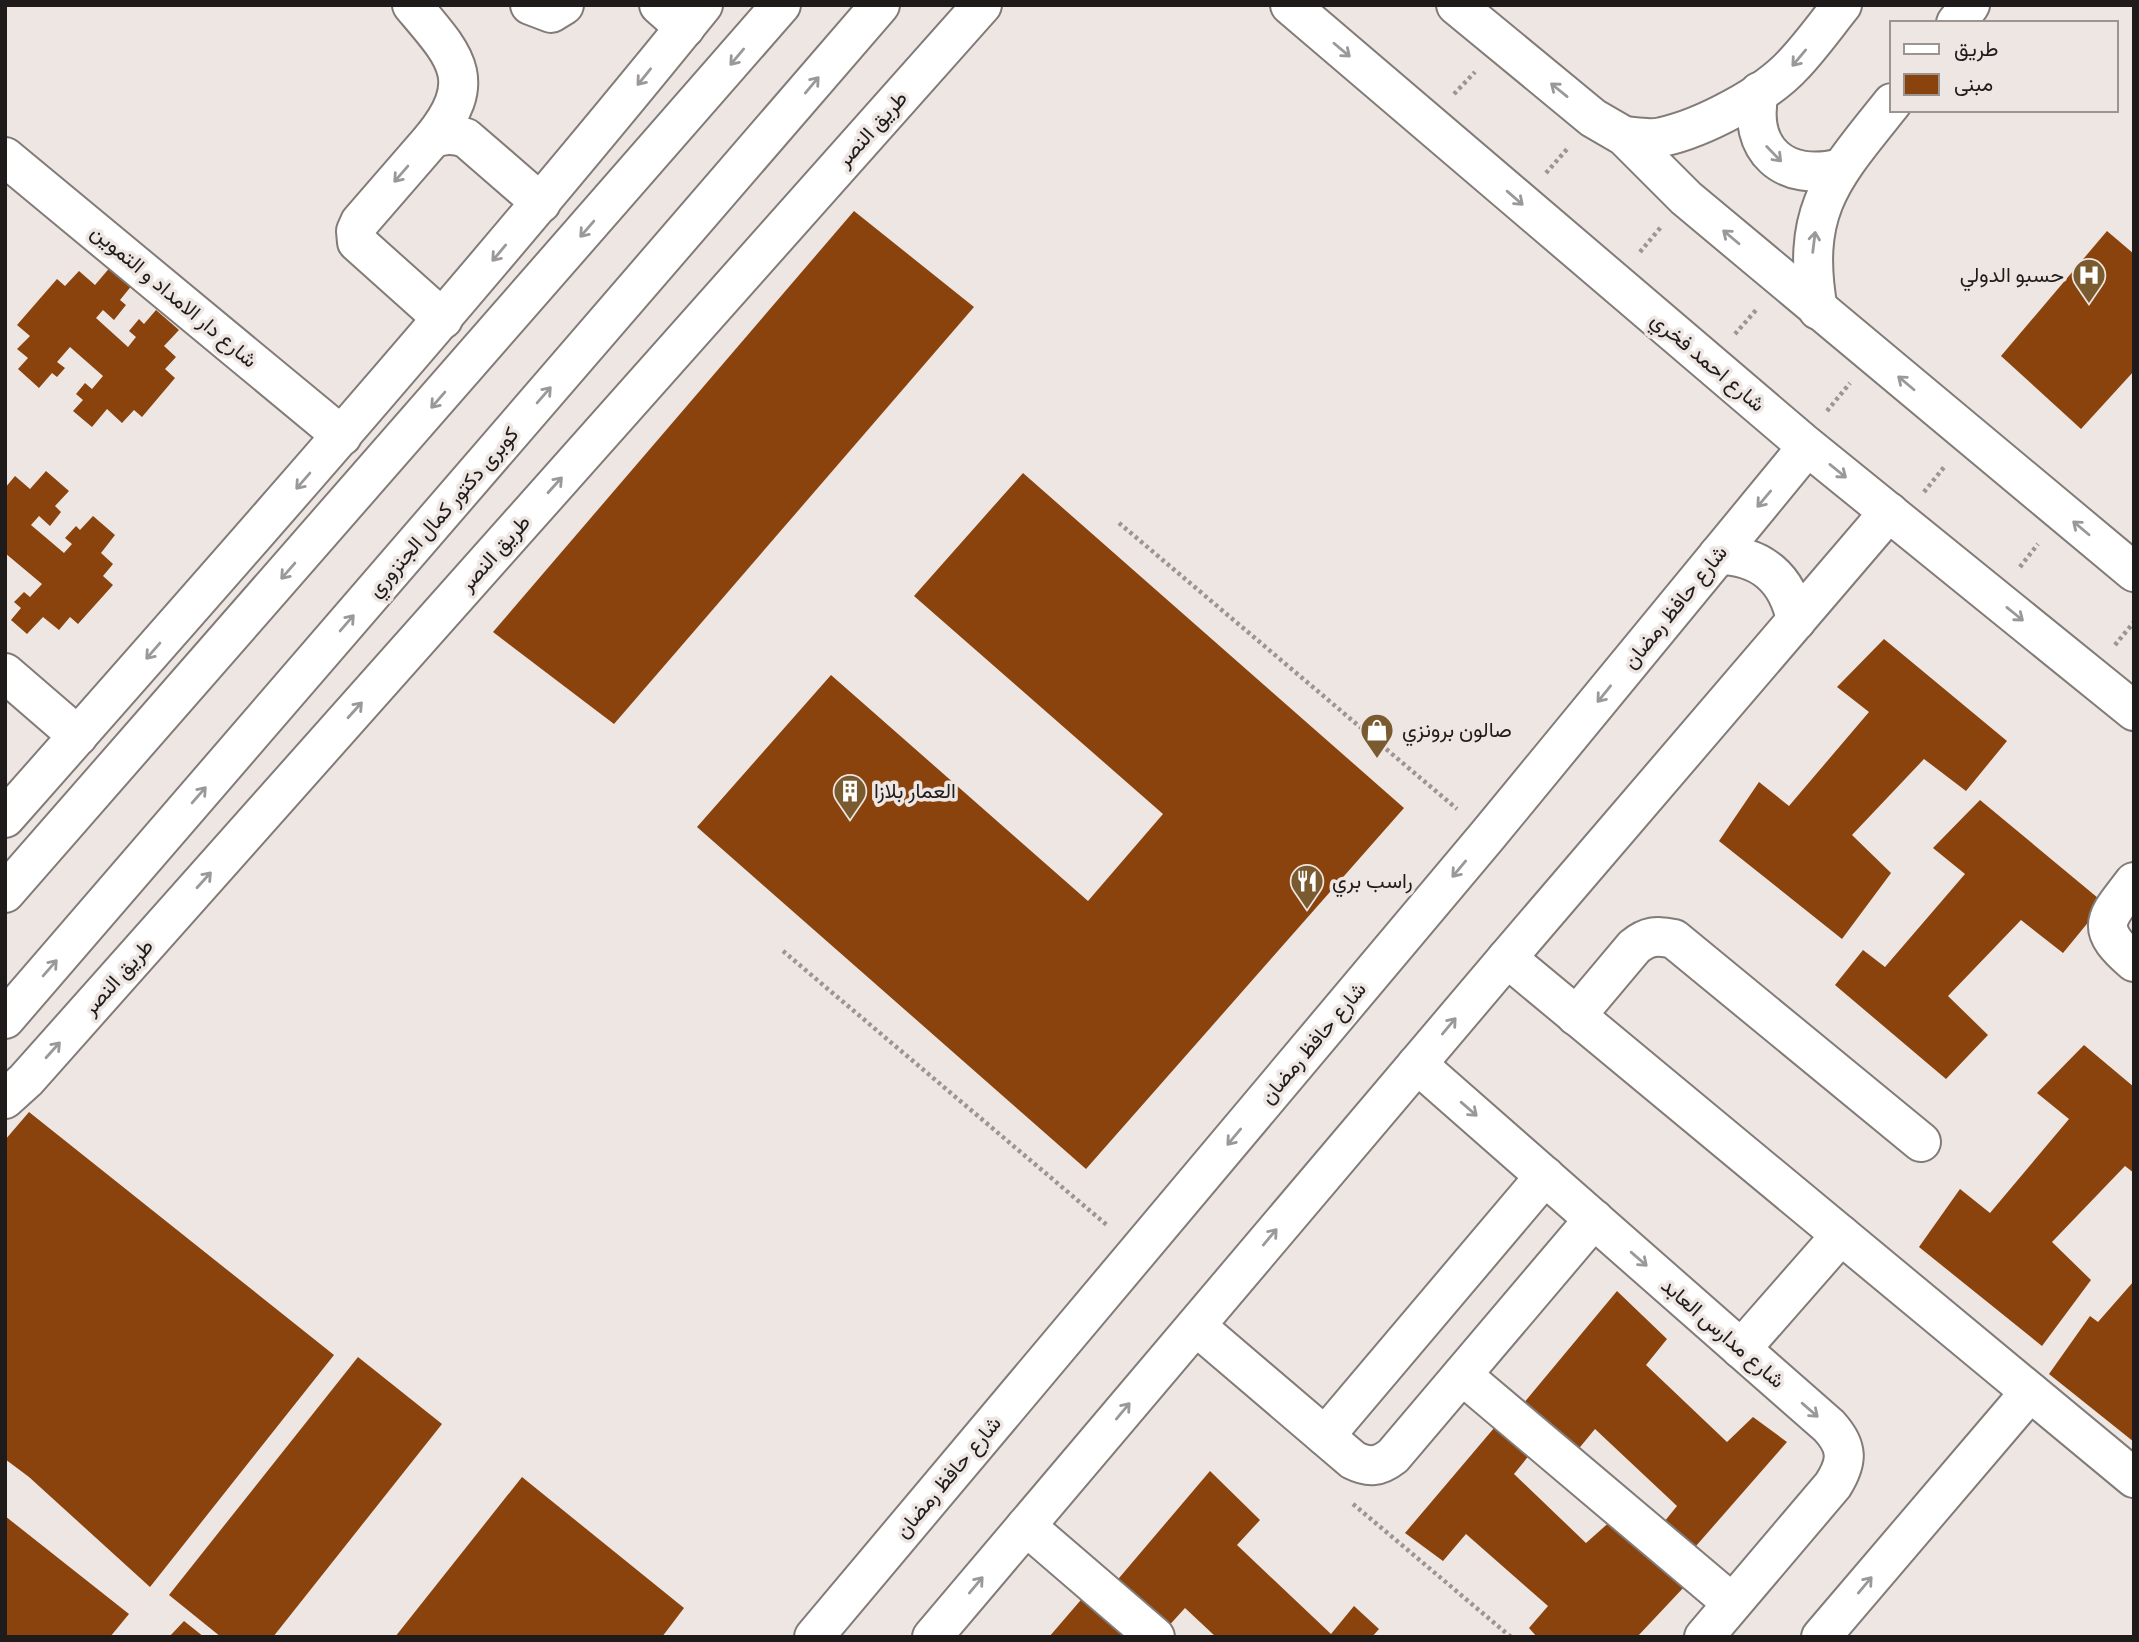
<svg xmlns="http://www.w3.org/2000/svg" width="2139" height="1642" viewBox="0 0 2139 1642" font-family="'Archivo Narrow',Vazirmatn,sans-serif">
	<rect width="100%" height="100%" fill="#eee6e2"/>
	<!-- building -->
	<g fill="#8a430c">
		<polygon points="854,211 974,307 614,724 493,632"/>
		<polygon points="2107,231 2134,254 2134,371 2081,429 2001,356"/>
		<polygon points="112,265 133,284 120,300 126,305 114,320 103,310 96,318 128,347 136,337 129,331 139,319 144,324 156,310 179,330 164,346 176,357 165,369 175,378 142,417 134,410 122,423 107,409 92,427 73,411 83,400 76,394 85,383 92,389 103,376 70,347 57,362 65,368 57,377 52,373 39,388 18,369 28,358 17,349 30,336 17,325 57,279 65,286 79,271 95,285"/>
		<polygon points="46,471 69,491 55,506 61,512 50,526 39,516 31,525 64,553 72,544 65,538 76,526 80,530 93,516 115,535 101,553 113,564 103,576 113,585 78,624 70,617 59,630 43,617 27,634 11,620 21,608 14,602 24,592 30,597 42,584 5,553 5,488 15,476 30,489"/>
		<polygon points="1023,473 1404,808 1086,1169 697,827 831,675 1088,901 1163,814 914,596"/>
		<polygon points="1884,639 2007,741 1966,791 1924,759 1852,835 1891,873 1842,939 1719,841 1759,782 1789,806 1869,712 1837,687"/>
		<polygon points="1980,800 2104,903 2063,953 2021,920 1948,996 1988,1035 1946,1079 1835,985 1863,950 1885,967 1965,874 1933,848"/>
		<polygon points="2084,1045 2134,1087 2134,1173 2125,1166 2052,1242 2091,1280 2042,1346 1919,1247 1960,1189 1990,1213 2069,1119 2037,1093"/>
		<polygon points="29,1112 334,1355 150,1587 29,1477 5,1459 5,1140"/>
		<polygon points="2134,1281 2134,1442 2049,1374 2090,1316 2098,1322"/>
		<polygon points="1617,1291 1667,1339 1646,1365 1727,1442 1753,1417 1787,1442 1696,1546 1664,1522 1677,1506 1595,1429 1576,1452 1523,1404"/>
		<polygon points="358,1357 442,1424 273,1637 221,1637 169,1595"/>
		<polygon points="1500,1421 1535,1448 1514,1474 1586,1543 1613,1519 1685,1586 1637,1637 1537,1637 1529,1628 1548,1606 1466,1534 1443,1561 1405,1533"/>
		<polygon points="1210,1471 1260,1520 1237,1545 1331,1634 1354,1606 1379,1629 1372,1637 1216,1637 1185,1608 1165,1630 1114,1584"/>
		<polygon points="522,1477 684,1608 662,1637 395,1637"/>
		<polygon points="5,1516 129,1614 110,1637 5,1637"/>
		<polygon points="1086,1594 1131,1637 1049,1637"/>
		<polygon points="184,1621 204,1637 169,1637"/>
	</g>
	<g fill="none" stroke-linecap="round" stroke-linejoin="round">
		<defs>
			<g id="minor">
				<path d="M412,5c42,50 69,74 20,134"/>
				<polyline points="530,5 551,13 564,5"/>
				<polyline points="659,5 685,28"/>
				<polyline points="1290,5 1802,442 2134,711"/>
				<polyline points="1456,5 1593,118 1624,136 1686,198 2134,572"/>
				<polyline points="1956,23 1970,5"/>
				<path d="M1759,92c-12,58 25,91 82,76"/>
				<path d="M1624,136c12,1 26,4 38,1 41,-9 104,-42 132,-73 17,-18 32,-39 48,-59"/>
				<polyline points="5,157 342,436"/>
				<path d="M1818,310c-18,-101 15,-133 74,-207"/>
				<path d="M443,319l-86,-77 -1,-11 4,-9 72,-83c12,-5 21,-5 34,-1l75,65"/>
				<path d="M1718,555c43,0 70,23 78,66"/>
				<polyline points="5,673 78,736"/>
				<path d="M2134,882c-28,37 -41,45 0,80"/>
				<polyline points="1507,958 2134,1478"/>
				<path d="M1576,1016l58,-69c13,-11 23,-12 40,-8l247,203"/>
				<path d="M1417,1064l412,362c19,21 19,35 4,59l-129,152"/>
				<path d="M1196,1326l157,134c16,8 26,7 40,-4l201,-237"/>
				<polyline points="1741,1349 1841,1235"/>
				<polyline points="1462,1375 1732,1603"/>
				<polyline points="1325,1436 1545,1176"/>
				<polyline points="1026,1526 1155,1637"/>
				<polyline points="814,1637 1488,835 1807,447"/>
				<polyline points="932,1637 1507,958 1889,512"/>
				<polyline points="1821,1637 2030,1392"/>
			</g>
			<g id="highway">
				<path d="M5,818c237,-268 473,-535 698,-813"/>
				<polyline points="5,893 781,5"/>
				<polyline points="5,1019 880,5"/>
				<polyline points="5,1099 26,1080 982,5"/>
			</g>
		</defs>
		<!-- minor casing -->
		<use href="#minor" stroke="#827b78" stroke-width="42"/>
		<!-- highway casing -->
		<use href="#highway" stroke="#827b78" stroke-width="42"/>
		<!-- path -->
		<g stroke="#9c9693" stroke-width="4.5" stroke-dasharray="3.5 3.5" stroke-linecap="butt">
			<polyline points="1454,94 1475,72"/>
			<polyline points="1546,173 1568,148"/>
			<polyline points="1640,252 1661,227"/>
			<polyline points="1735,334 1757,309"/>
			<polyline points="1827,411 1850,383"/>
			<polyline points="1924,492 1945,466"/>
			<polyline points="1119,523 1457,809"/>
			<polyline points="2020,567 2038,544"/>
			<polyline points="2115,645 2134,622"/>
			<polyline points="783,951 1108,1226"/>
			<polyline points="1353,1504 1511,1637"/>
		</g>
		<!-- minor -->
		<use href="#minor" stroke="#fff" stroke-width="38"/>
		<!-- highway -->
		<use href="#highway" stroke="#fff" stroke-width="38"/>
	</g>
	<!-- one-way arrows -->
	<defs><path id="oneway-shaft" d="M-6 0H5M1.5-3L5.5 0L1.5 3" fill="none" stroke-width="1.6" stroke-linecap="round" stroke-linejoin="round" transform="scale(1.75)"/></defs>
	<g stroke="#9a9898">
		<use href="#oneway-shaft" transform="translate(1342 50) rotate(40)"/>
		<use href="#oneway-shaft" transform="translate(737 57) rotate(130)"/>
		<use href="#oneway-shaft" transform="translate(1799 58) rotate(130)"/>
		<use href="#oneway-shaft" transform="translate(644 77) rotate(129)"/>
		<use href="#oneway-shaft" transform="translate(812 85) rotate(-50)"/>
		<use href="#oneway-shaft" transform="translate(1559 90) rotate(-141)"/>
		<use href="#oneway-shaft" transform="translate(1774 154) rotate(46)"/>
		<use href="#oneway-shaft" transform="translate(401 174) rotate(131)"/>
		<use href="#oneway-shaft" transform="translate(1515 198) rotate(41)"/>
		<use href="#oneway-shaft" transform="translate(587 229) rotate(131)"/>
		<use href="#oneway-shaft" transform="translate(1731 237) rotate(-140)"/>
		<use href="#oneway-shaft" transform="translate(1814 242) rotate(-83)"/>
		<use href="#oneway-shaft" transform="translate(499 253) rotate(130)"/>
		<use href="#oneway-shaft" transform="translate(1906 383) rotate(-140)"/>
		<use href="#oneway-shaft" transform="translate(544 395) rotate(-49)"/>
		<use href="#oneway-shaft" transform="translate(438 400) rotate(131)"/>
		<use href="#oneway-shaft" transform="translate(1838 471) rotate(39)"/>
		<use href="#oneway-shaft" transform="translate(303 481) rotate(131)"/>
		<use href="#oneway-shaft" transform="translate(555 485) rotate(-48)"/>
		<use href="#oneway-shaft" transform="translate(1764 499) rotate(130)"/>
		<use href="#oneway-shaft" transform="translate(2081 528) rotate(-140)"/>
		<use href="#oneway-shaft" transform="translate(288 571) rotate(131)"/>
		<use href="#oneway-shaft" transform="translate(2015 614) rotate(39)"/>
		<use href="#oneway-shaft" transform="translate(347 623) rotate(-49)"/>
		<use href="#oneway-shaft" transform="translate(153 651) rotate(131)"/>
		<use href="#oneway-shaft" transform="translate(1604 694) rotate(129)"/>
		<use href="#oneway-shaft" transform="translate(355 710) rotate(-48)"/>
		<use href="#oneway-shaft" transform="translate(199 795) rotate(-49)"/>
		<use href="#oneway-shaft" transform="translate(1459 869) rotate(130)"/>
		<use href="#oneway-shaft" transform="translate(204 880) rotate(-48)"/>
		<use href="#oneway-shaft" transform="translate(50 968) rotate(-49)"/>
		<use href="#oneway-shaft" transform="translate(1449 1026) rotate(-50)"/>
		<use href="#oneway-shaft" transform="translate(53 1050) rotate(-48)"/>
		<use href="#oneway-shaft" transform="translate(1469 1109) rotate(41)"/>
		<use href="#oneway-shaft" transform="translate(1234 1137) rotate(130)"/>
		<use href="#oneway-shaft" transform="translate(1270 1237) rotate(-50)"/>
		<use href="#oneway-shaft" transform="translate(1639 1259) rotate(41)"/>
		<use href="#oneway-shaft" transform="translate(1810 1410) rotate(41)"/>
		<use href="#oneway-shaft" transform="translate(1123 1411) rotate(-50)"/>
		<use href="#oneway-shaft" transform="translate(976 1585) rotate(-50)"/>
		<use href="#oneway-shaft" transform="translate(1865 1585) rotate(-50)"/>
	</g>
	<!-- icons -->
	<defs>
		<symbol id="hospital-pin" viewBox="-11 -11 22 30"><path d="M0 17L-7.5 6A9.5 9.5 0 1 1 7.5 6Z" fill="#795b2f" stroke="#eee6e2"/><path d="M-5-5h3v3.5h4V-5h3V5h-3V1.5h-4V5h-3Z" fill="#fff"/></symbol>
		<symbol id="shop-pin" viewBox="-11 -11 22 30"><path d="M0 17L-7.5 6A9.5 9.5 0 1 1 7.5 6Z" fill="#795b2f" stroke="#eee6e2"/><path d="M-5-2.5h2.3a2.7 3.5 0 0 1 5.4 0H5L5.5 6h-11ZM-1.5-2.5h3a1.5 2.3 0 0 0-3 0Z" fill="#fff"/></symbol>
		<symbol id="building-pin" viewBox="-11 -11 22 30"><path d="M0 17L-7.5 6A9.5 9.5 0 1 1 7.5 6Z" fill="#795b2f" stroke="#eee6e2"/><path d="M-4-6H4V6H1V3H-1V6H-4ZM-2.5-4.3h1.7v1.8h-1.7ZM.8-4.3h1.7v1.8H.8ZM-2.5-1h1.7V.8h-1.7ZM.8-1h1.7V.8H.8Z" fill="#fff"/></symbol>
		<symbol id="restaurant-pin" viewBox="-11 -11 22 30"><path d="M0 17L-7.5 6A9.5 9.5 0 1 1 7.5 6Z" fill="#795b2f" stroke="#eee6e2"/><path d="M-5-6h1v4h1v-4h1v4h1v-4h1v5L-1.5 .5V6h-2V.5L-5-1ZM5-6V6H3V1.5H1.5Q1.5-4 5-6Z" fill="#fff"/></symbol>
	</defs>
	<g fill-rule="evenodd">
		<use href="#hospital-pin" x="2070" y="256" width="38" height="52"/>
		<use href="#shop-pin" x="1358" y="711" width="38" height="52"/>
		<use href="#building-pin" x="831" y="772" width="38" height="52"/>
		<use href="#restaurant-pin" x="1288" y="862" width="38" height="52"/>
	</g>
	<g text-anchor="middle" stroke-width="7" stroke-linejoin="round" paint-order="stroke">
		<!-- street labels -->
		<g font-size="21" fill="#1e1b1a" stroke="#eee6e2">
			<text transform="translate(872 129) rotate(-48)" y="7">طريق النصر</text>
			<text transform="translate(174 296) rotate(40)" y="7">شارع دار الامداد و التموين</text>
			<text transform="translate(1708 362) rotate(40)" y="7">شارع احمد فخري</text>
			<text transform="translate(443 512) rotate(-49)" y="7">كوبرى دكتور كمال الجنزوري</text>
			<text transform="translate(495 553) rotate(-48)" y="7">طريق النصر</text>
			<text transform="translate(1675 607) rotate(-51)" y="7">شارع حافظ رمضان</text>
			<text transform="translate(118 977) rotate(-48)" y="7">طريق النصر</text>
			<text transform="translate(1313 1043) rotate(-50)" y="7">شارع حافظ رمضان</text>
			<text transform="translate(1723 1333) rotate(41)" y="7">شارع مدارس العابد</text>
			<text transform="translate(948 1477) rotate(-50)" y="7">شارع حافظ رمضان</text>
		</g>
		<!-- poi labels -->
		<g font-size="21" fill="#1e1b1a" stroke="#eee6e2" text-anchor="start">
			<text x="2064" y="282" text-anchor="end">حسبو الدولي</text>
			<text x="1402" y="737">صالون برونزي</text>
			<text x="874" y="798">العمار بلازا</text>
			<text x="1332" y="888">راسب بري</text>
		</g>
	</g>
	<!-- border -->
	<rect width="2139" height="1642" fill="none" stroke="#1e1b1a" stroke-width="14"/>
	<!-- legend -->
	<rect x="1890" y="21" width="228" height="91" fill="#eee6e2" stroke="#9b9592" stroke-width="2"/>
	<rect x="1904" y="44" width="35" height="10" fill="#ffffff" stroke="#9b9592" stroke-width="2"/>
	<text x="1954" y="56" font-size="21" fill="#1e1b1a">طريق</text>
	<rect x="1904" y="74" width="35" height="21" fill="#8a430c" stroke="#9b9592" stroke-width="2"/>
	<text x="1954" y="91" font-size="21" fill="#1e1b1a">مبنى</text>
</svg>
